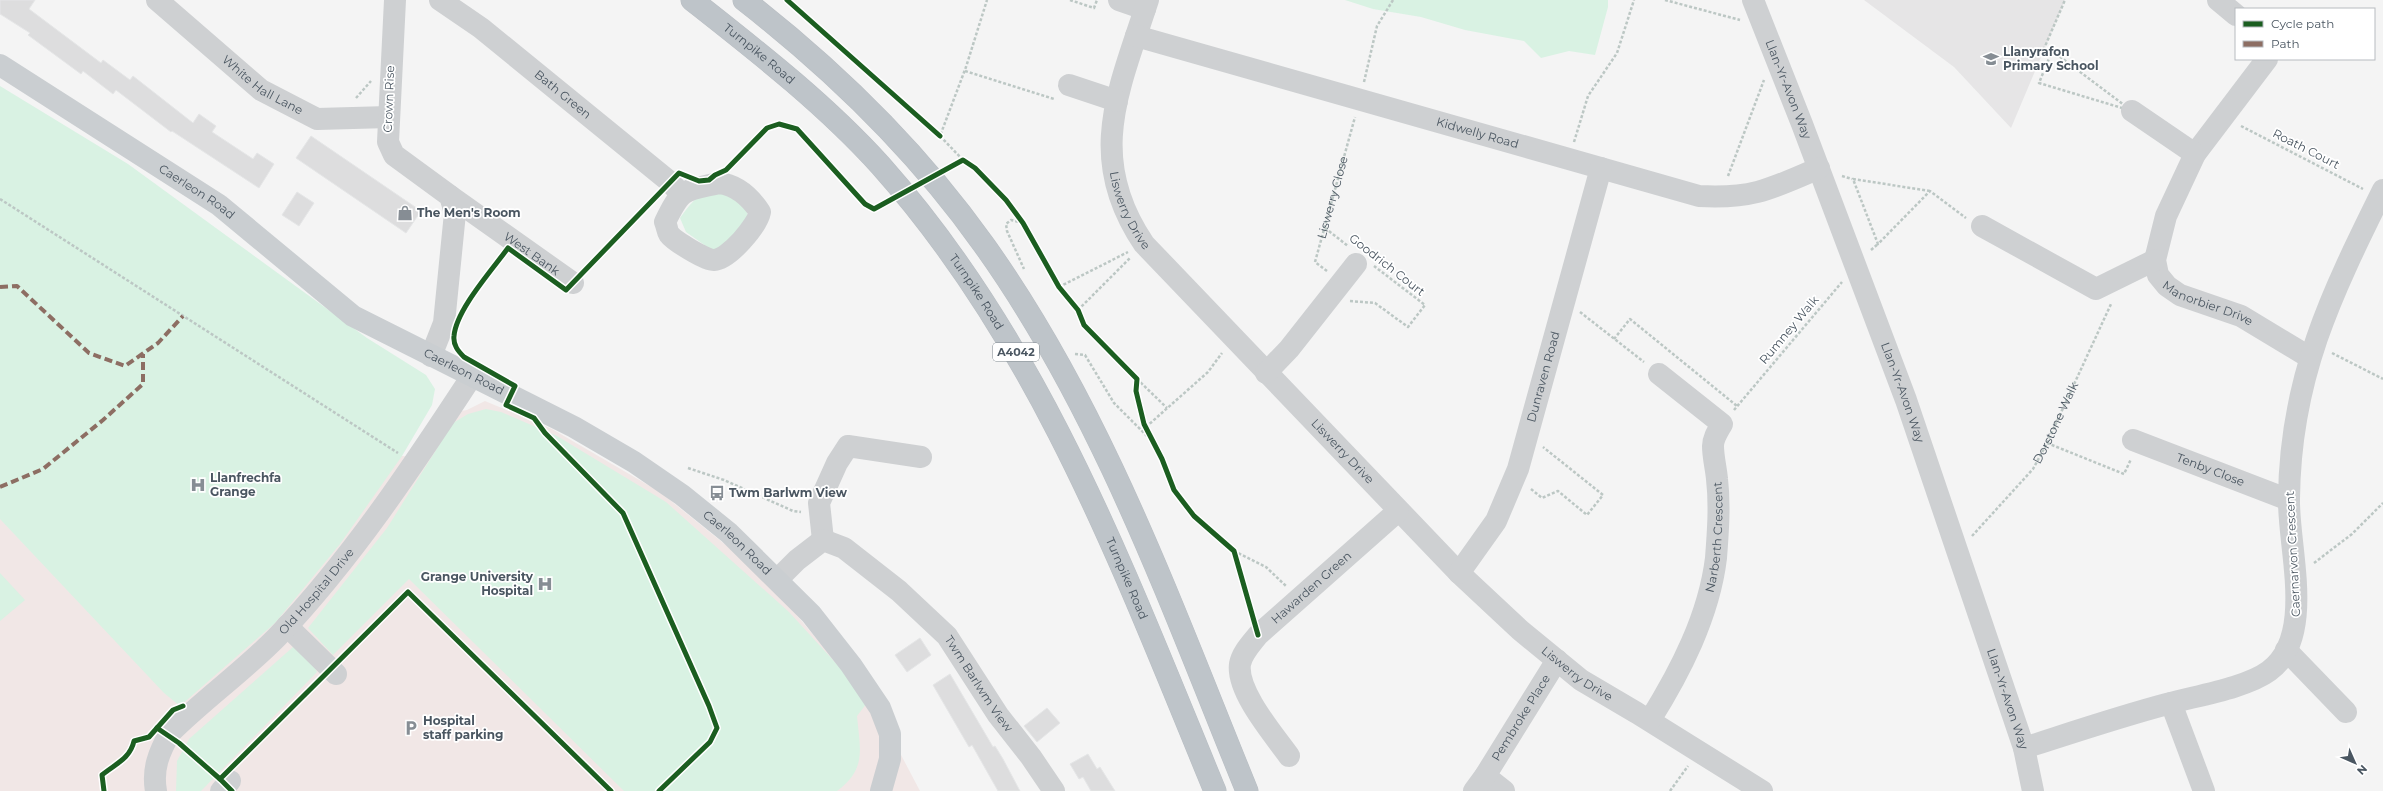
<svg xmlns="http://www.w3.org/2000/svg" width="2383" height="791" viewBox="0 0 2383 791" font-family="Montserrat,sans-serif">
	<rect width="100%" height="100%" fill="#f4f4f4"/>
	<!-- education -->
	<polygon fill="#e6e5e6" points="1864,0 2065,0 2011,128 1954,67"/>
	<!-- medical -->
	<polygon fill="#f1e7e6" points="0,199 402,456 416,457 446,414 467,410 485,401 552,429 660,492 748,563 789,606 855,684 890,734 920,791 0,791"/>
	<!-- green -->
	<g fill="#d9f2e3">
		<polygon points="1345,0 1608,0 1608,7 1595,55 1569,51 1541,58 1524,41 1465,30 1421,17 1373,9"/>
		<polygon points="0,86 128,164 367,338 426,375 435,389 432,405 402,456 340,544 275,623 180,706 164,693 0,519"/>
		<path d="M731,192l15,15 2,9 -25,34 -13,-1 -24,-17 -6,-14c19,-26 20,-24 51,-26z"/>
		<path d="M486,409l15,3 56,24 109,66 123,110 66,72 12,19 -10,13c3,33 10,53 -20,75h-213l-215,-212 -76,76 -25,-27 79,-100 66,-105 15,-9z"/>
		<polygon points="0,573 25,600 0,621"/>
		<polygon points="293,647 312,661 317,672 201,791 176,791 177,761 189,739"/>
	</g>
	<!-- building -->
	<g fill="#ddddde" stroke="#e5e6e7">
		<polygon points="0,0 35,0 29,9 101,63 103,60 130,80 133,76 193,123 199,114 216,126 212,132 253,159 257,153 274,164 259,188 172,131 171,132 116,90 113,94 83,71 81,74 28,35 30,33 0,14"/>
		<polygon points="311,136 421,211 406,233 296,158"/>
		<polygon points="297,192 314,203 299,226 282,215"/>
		<polygon points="920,638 931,655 907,672 895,655"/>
		<polygon points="950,674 993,747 995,746 1003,759 1020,791 998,791 972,745 969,747 933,685"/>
		<polygon points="1047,708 1060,723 1037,742 1024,726"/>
		<polygon points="1088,754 1097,769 1100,767 1115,791 1091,791 1083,777 1079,779 1070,764"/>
	</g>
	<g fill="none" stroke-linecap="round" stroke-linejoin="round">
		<defs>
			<g id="highway">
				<path id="s18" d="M692,0c66,52 133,104 189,166 161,181 243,405 334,625"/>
				<path d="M744,0c90,70 174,152 240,245 118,165 187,360 263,546"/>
			</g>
		</defs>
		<!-- highway casing -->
		<use href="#highway" stroke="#b9bec3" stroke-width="23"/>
		<!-- path -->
		<g stroke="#bcc7c4" stroke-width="2.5" stroke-dasharray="3 2" stroke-linecap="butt">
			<polyline points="1070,0 1094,8 1097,0"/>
			<polyline points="1665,0 1740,20"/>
			<polygon points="2050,56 2059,56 2132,111 2039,83"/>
			<polyline points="2050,56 2043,51 2065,0"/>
			<polyline points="965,71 1054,99"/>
			<polyline points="1364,82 1377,26 1393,0"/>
			<polyline points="356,98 371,81"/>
			<polyline points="2241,126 2363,189"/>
			<polyline points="1574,142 1588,96 1617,53 1634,0"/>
			<polyline points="963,160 940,136 966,67 987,0"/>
			<polyline points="1728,176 1764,80"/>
			<polyline points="1842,176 1852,179"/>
			<polyline points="1930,191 1853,179 1878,244 1930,191 1966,218"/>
			<polyline points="0,199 398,453"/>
			<polyline points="1023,223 1011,220 1006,224 1007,231 1024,269"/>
			<polyline points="1325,228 1348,246"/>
			<polyline points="1871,250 1878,244"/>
			<path id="s1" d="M1327,271l-12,-9 40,-145"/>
			<polyline points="1059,287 1128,252"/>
			<polyline points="1350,301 1375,303 1408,327 1425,305 1374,266"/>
			<polyline points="1078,310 1131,257"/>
			<polyline points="1580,312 1644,362"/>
			<polyline points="1614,339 1630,319 1737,406"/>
			<polyline points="2332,353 2383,379"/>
			<polyline points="1075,354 1085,355 1114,403 1154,443"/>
			<polyline points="1137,379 1167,408"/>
			<polyline points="1734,410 1842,282"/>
			<polyline points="1146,427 1208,372 1222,353"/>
			<polyline points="2047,443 2124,474 2131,459"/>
			<polyline points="688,468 724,480 793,511 801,512"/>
			<polyline points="1531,489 1542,498 1558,491 1587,515 1603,495 1543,447"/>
			<path id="s2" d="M1972,536l61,-67 14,-26 64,-139"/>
			<polyline points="1234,551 1266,567 1286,586"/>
			<polyline points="2314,563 2352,534 2383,503"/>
			<polyline points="1670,791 1688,766"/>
		</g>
		<!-- minor -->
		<g stroke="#ced0d2" stroke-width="22">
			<path id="s3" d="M157,0l104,90 56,29 72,-2"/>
			<polyline points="395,0 388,142 394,155 450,196 455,213 444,323 431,356"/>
			<path id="s4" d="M440,0l41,28 189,154 11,12"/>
			<polyline points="1119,0 1145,9"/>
			<path id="s5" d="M1148,0c-29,90 -63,157 -4,244l315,329 61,57 61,50 56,33 125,78"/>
			<path id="s6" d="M1753,0l49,124 104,276 118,348 9,43"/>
			<polyline points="2218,0 2236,15"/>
			<path id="s7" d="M1136,36l563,160c53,3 72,-7 120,-28"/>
			<path id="s8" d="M2267,59l-72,95 -29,62 -11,44 3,15 9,11 13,9 61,21 68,41"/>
			<polyline points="1069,85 1117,101"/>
			<polyline points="2132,111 2195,154"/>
			<path d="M719,183c18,2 31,14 41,29 -3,14 -31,47 -46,48 -7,1 -40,-19 -45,-26 -2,-3 -2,-8 -4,-12 17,-35 19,-31 54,-39z"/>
			<path id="s9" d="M450,196l123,87"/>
			<polyline points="1982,226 2096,289 2155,260"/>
			<polyline points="1266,373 1289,349 1356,264"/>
			<path id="s10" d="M2133,440l156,60"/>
			<polyline points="823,540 819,503 837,463 848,446 921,457"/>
			<path id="s11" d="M1459,573l37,-52 22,-52 83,-301"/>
			<path id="s12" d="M778,579l19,-19 26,-20 21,8 55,43 48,45 51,79 33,42 23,34"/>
			<polyline points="287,626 336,674"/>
			<polyline points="2286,650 2346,712"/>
			<polyline points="2171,703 2204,791"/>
			<path id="s13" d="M1650,720c30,-48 59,-104 66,-162 2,-26 4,-53 1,-79 -1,-11 -4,-22 -4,-33 0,-8 5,-15 9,-22l-63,-50"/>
			<path d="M2024,748c47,-15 94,-31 143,-44 28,-8 79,-16 102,-33 47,-34 19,-123 20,-172 1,-121 42,-204 94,-309"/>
			<path id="s14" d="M1289,756c-15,-21 -53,-65 -49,-92 2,-11 11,-20 18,-29l140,-124"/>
			<polyline points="1485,776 1504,791"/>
			<path id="s15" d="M156,791c-4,-22 3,-39 14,-58 34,-34 74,-62 108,-97 74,-78 135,-170 194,-260"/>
			<polyline points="221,791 230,781"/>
			<path id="s16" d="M1474,791l11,-15 72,-116"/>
		</g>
		<!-- major -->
		<path stroke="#caced1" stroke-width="22" id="s17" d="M0,65l219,140 134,111 221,111 60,35 48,33 47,38 82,81 40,51 29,43 10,26v25l-9,32"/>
		<!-- highway -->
		<use href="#highway" stroke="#bec4c9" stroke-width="22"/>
		<!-- quiet -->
		<g stroke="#8d6e63" stroke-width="4" stroke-dasharray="8 4" stroke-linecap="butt">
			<polyline points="0,287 17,286 89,353 125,366 158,343 183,316"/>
			<polyline points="0,487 43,469 103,420 143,384 143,354"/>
		</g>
		<defs>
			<g id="cycleway">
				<polyline points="787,0 940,136"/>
				<polyline points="157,728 179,743 220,779"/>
				<path d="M104,791l-2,-16c13,-11 28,-16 32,-34l15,-4 24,-27 10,-4"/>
				<polyline points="232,791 220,779 408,592 611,791"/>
				<path d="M659,791l51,-49 7,-14 -8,-22 -86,-193 -78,-80 -11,-15 -28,-13 9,-19 -51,-29c-6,-6 -11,-12 -10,-21 2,-26 38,-66 54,-88l58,42 113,-117 20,8 10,-1 6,-5 11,-5 41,-42 12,-4 18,5 68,75 9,5 89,-49 12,8 31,32 17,23 36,64 19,23 6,15 53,54 -1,12 8,33 18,35 12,31 20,26 40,35 24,84"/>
			</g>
		</defs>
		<!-- cycleway casing -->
		<use href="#cycleway" stroke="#fff" stroke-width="8"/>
		<!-- cycleway -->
		<use href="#cycleway" stroke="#1b5e20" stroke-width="5"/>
	</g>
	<!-- icons -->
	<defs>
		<symbol id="school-bare" viewBox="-9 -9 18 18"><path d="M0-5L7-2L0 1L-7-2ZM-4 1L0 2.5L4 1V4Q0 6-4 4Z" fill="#868d94" stroke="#fff" stroke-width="2.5" paint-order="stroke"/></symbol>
		<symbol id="shop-bare" viewBox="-9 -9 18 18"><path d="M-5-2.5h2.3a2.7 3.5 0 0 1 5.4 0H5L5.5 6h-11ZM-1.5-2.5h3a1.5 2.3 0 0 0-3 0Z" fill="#868d94" stroke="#fff" stroke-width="2.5" paint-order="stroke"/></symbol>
		<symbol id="hospital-bare" viewBox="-9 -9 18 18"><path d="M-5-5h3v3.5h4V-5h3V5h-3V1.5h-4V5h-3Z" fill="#868d94" stroke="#fff" stroke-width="2.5" paint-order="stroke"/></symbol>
		<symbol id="bus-bare" viewBox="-9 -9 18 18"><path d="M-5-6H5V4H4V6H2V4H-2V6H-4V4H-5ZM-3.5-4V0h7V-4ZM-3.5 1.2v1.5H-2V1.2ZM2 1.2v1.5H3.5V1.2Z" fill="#868d94" stroke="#fff" stroke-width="2.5" paint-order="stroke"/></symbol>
		<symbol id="parking-bare" viewBox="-9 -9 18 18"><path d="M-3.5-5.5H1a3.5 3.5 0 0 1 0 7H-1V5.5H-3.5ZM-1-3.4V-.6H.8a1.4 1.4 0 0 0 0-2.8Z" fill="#868d94" stroke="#fff" stroke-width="2.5" paint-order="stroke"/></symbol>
	</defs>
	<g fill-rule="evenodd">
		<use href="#school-bare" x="1980" y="48" width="22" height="22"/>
		<use href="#shop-bare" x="394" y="202" width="22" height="22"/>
		<use href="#hospital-bare" x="187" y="474" width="22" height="22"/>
		<use href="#bus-bare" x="706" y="482" width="22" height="22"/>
		<use href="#hospital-bare" x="534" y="573" width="22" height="22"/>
		<use href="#parking-bare" x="400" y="717" width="22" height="22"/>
	</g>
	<g text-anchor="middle" stroke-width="3.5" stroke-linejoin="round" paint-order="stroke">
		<!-- shield labels -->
		<rect fill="#fff" stroke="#808990" stroke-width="1" x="993" y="343" width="46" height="18" rx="3"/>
		<g font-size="11" font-weight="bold" fill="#4a5661">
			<text x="1016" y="356">A4042</text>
		</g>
		<!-- poi labels -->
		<g font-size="12" font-weight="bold" fill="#4a5661" stroke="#fff" text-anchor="start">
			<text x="2003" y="56">Llanyrafon<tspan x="2003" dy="14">Primary School</tspan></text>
			<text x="417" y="217">The Men's Room</text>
			<text x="210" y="482">Llanfrechfa<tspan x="210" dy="14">Grange</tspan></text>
			<text x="729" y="497">Twm Barlwm View</text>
			<text x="533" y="581" text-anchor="end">Grange University<tspan x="533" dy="14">Hospital</tspan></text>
			<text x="423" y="725">Hospital<tspan x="423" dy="14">staff parking</tspan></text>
		</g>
		<!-- street labels -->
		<g font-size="12" fill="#4a5661" stroke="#fff">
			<text dy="4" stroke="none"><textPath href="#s18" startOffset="86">Turnpike Road</textPath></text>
			<text dy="4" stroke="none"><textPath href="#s3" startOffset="136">White Hall Lane</textPath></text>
			<text dy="4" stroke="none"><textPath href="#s6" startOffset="96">Llan-Yr-Avon Way</textPath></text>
			<text dy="4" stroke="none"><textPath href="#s4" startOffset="155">Bath Green</textPath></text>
			<text transform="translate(389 99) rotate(-88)" y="4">Crown Rise</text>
			<text dy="4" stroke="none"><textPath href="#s7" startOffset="355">Kidwelly Road</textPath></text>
			<text transform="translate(2306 149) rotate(27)" y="4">Roath Court</text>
			<text dy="4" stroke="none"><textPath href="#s17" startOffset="234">Caerleon Road</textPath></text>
			<text dy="4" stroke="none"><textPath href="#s1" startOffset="82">Liswerry Close</textPath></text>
			<text dy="4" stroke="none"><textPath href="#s5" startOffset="219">Liswerry Drive</textPath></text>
			<text dy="4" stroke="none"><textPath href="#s9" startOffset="100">West Bank</textPath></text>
			<text transform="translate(1387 265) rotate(38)" y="4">Goodrich Court</text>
			<text dy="4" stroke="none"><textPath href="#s18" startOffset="410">Turnpike Road</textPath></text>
			<text dy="4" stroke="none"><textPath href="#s8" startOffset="307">Manorbier Drive</textPath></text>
			<text transform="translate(1789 330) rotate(-50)" y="4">Rumney Walk</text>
			<text dy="4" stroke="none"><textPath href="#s17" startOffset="558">Caerleon Road</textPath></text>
			<text dy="4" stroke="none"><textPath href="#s11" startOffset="216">Dunraven Road</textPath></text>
			<text dy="4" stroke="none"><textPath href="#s6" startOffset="420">Llan-Yr-Avon Way</textPath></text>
			<text dy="4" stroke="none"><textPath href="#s2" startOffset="142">Dorstone Walk</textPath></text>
			<text dy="4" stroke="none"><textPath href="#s5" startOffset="543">Liswerry Drive</textPath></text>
			<text dy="4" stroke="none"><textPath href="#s10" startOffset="83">Tenby Close</textPath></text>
			<text dy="4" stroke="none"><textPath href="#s13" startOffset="197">Narberth Crescent</textPath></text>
			<text dy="4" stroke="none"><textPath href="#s17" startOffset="882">Caerleon Road</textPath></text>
			<text transform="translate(2293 554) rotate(-93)" y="4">Caernarvon Crescent</text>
			<text dy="4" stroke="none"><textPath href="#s18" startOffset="734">Turnpike Road</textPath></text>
			<text dy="4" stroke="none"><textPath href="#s14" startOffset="212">Hawarden Green</textPath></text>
			<text dy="4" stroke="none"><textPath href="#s15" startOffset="265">Old Hospital Drive</textPath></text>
			<text dy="4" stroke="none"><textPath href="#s5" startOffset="867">Liswerry Drive</textPath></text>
			<text dy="4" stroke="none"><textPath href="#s12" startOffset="275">Twm Barlwm View</textPath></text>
			<text dy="4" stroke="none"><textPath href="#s6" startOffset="744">Llan-Yr-Avon Way</textPath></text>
			<text dy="4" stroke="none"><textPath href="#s16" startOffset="87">Pembroke Place</textPath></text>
		</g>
	</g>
	<!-- legend -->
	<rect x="2235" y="8" width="140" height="52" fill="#ffffff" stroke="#b7bbc0"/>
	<rect x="2243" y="21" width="20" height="6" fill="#1b5e20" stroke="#b7bbc0"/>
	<text x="2271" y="28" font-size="12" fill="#4a5661">Cycle path</text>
	<rect x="2243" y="41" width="20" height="6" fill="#8d6e63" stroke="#b7bbc0"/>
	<text x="2271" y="48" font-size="12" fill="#4a5661">Path</text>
	<!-- north arrow -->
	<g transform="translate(2355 763) rotate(135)" stroke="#ffffff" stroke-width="3" paint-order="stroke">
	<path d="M0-3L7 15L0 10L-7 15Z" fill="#4a5661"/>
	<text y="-6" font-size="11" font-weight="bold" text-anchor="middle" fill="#4a5661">N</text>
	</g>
</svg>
